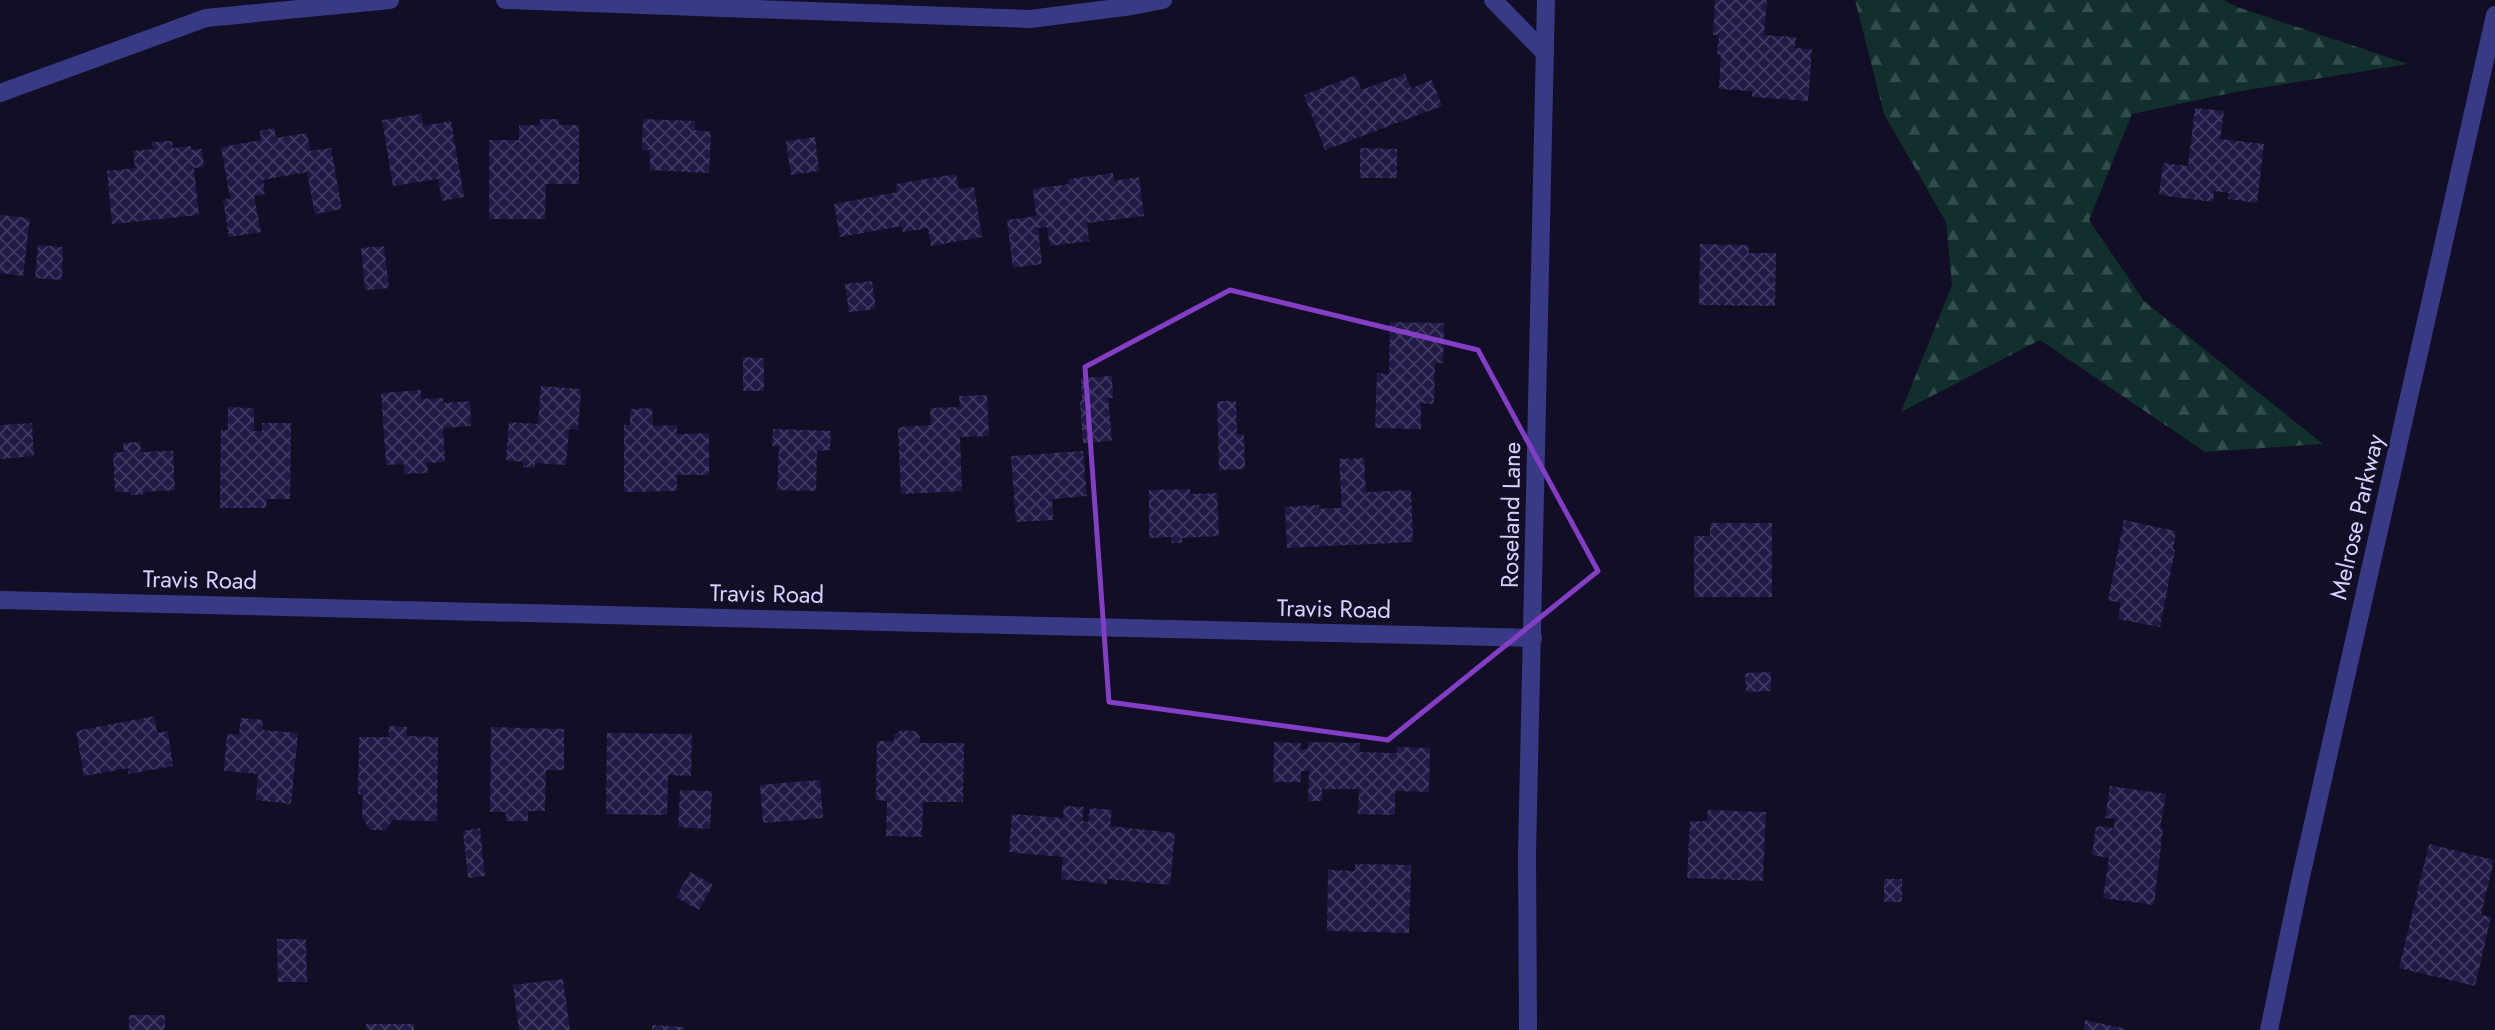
<svg xmlns="http://www.w3.org/2000/svg" width="2495" height="1030" viewBox="0 0 2495 1030" font-family="Jost,sans-serif">
	<defs>
		<pattern id="forest-firs" width="22" height="20" patternUnits="userSpaceOnUse" patternTransform="scale(1.75)"><rect width="22" height="20" fill="#112f2c"/><path d="M5 1l3.5 6h-7zM16 11l3.5 6h-7z" fill="#334c4c"/></pattern>
		<pattern id="building-cross-hatch" width="8" height="8" patternUnits="userSpaceOnUse" patternTransform="scale(1.75)"><rect width="8" height="8" fill="#201a46"/><path d="M0 0l8 8M0 8l8-8" fill="none" stroke="#403a62"/></pattern>
	</defs>
	<rect width="100%" height="100%" fill="#110e25"/>
	<!-- forest -->
	<polygon fill="url(#forest-firs)" points="1855,0 2224,0 2237,7 2408,64 2241,91 2132,114 2089,220 2144,301 2323,444 2205,452 2040,340 1901,412 1952,285 1946,222 1884,114"/>
	<!-- building -->
	<g fill="url(#building-cross-hatch)">
		<polygon points="1715,0 1767,0 1764,35 1796,37 1795,48 1812,49 1808,101 1752,97 1752,91 1719,89 1721,55 1717,54 1719,35 1713,35"/>
		<polygon points="1405,74 1411,88 1432,80 1442,106 1325,150 1304,95 1356,75 1361,90"/>
		<polygon points="2195,108 2224,111 2220,139 2264,144 2257,203 2228,199 2229,193 2214,191 2213,202 2159,195 2163,163 2188,166"/>
		<polygon points="421,114 423,126 451,121 464,197 442,201 438,179 393,186 382,120"/>
		<polygon points="540,119 559,119 559,125 579,125 579,184 546,184 545,219 489,219 489,140 519,140 519,125 540,125"/>
		<polygon points="643,119 695,121 695,130 711,132 709,173 650,170 650,150 642,150"/>
		<polygon points="274,128 276,138 307,133 310,151 331,148 342,209 315,214 307,172 263,180 265,194 254,196 261,232 229,237 223,200 230,198 221,147 261,140 260,131"/>
		<polygon points="815,137 819,171 791,175 786,141"/>
		<polygon points="172,141 173,148 191,146 191,150 202,149 204,167 194,168 199,215 112,224 107,171 135,168 133,151 153,149 152,142"/>
		<polygon points="1360,148 1397,149 1397,178 1360,178"/>
		<polygon points="1113,173 1114,181 1139,177 1144,216 1087,223 1089,241 1050,246 1047,227 1038,228 1042,264 1013,268 1007,220 1036,216 1033,189 1069,184 1069,179"/>
		<polygon points="956,174 959,189 974,187 982,237 931,246 928,228 903,232 902,226 840,237 834,204 897,192 896,184"/>
		<polygon points="0,215 30,218 23,276 0,273"/>
		<polygon points="1700,244 1749,245 1749,253 1776,253 1775,306 1699,305"/>
		<polygon points="38,245 63,247 62,280 35,278"/>
		<polygon points="384,246 389,288 365,290 361,248"/>
		<polygon points="872,281 876,309 849,312 845,284"/>
		<polygon points="1390,322 1444,323 1443,363 1435,363 1434,404 1421,403 1421,429 1375,428 1377,373 1389,374"/>
		<polygon points="743,357 764,358 764,391 743,391"/>
		<polygon points="1112,376 1113,398 1108,398 1112,441 1083,443 1080,401 1082,399 1081,378"/>
		<polygon points="541,386 581,389 578,430 569,429 566,465 535,463 535,468 523,467 523,462 506,460 509,422 538,424"/>
		<polygon points="421,390 421,399 443,398 443,403 470,401 471,426 443,428 445,462 427,463 428,473 404,474 404,464 386,465 381,393"/>
		<polygon points="987,395 989,436 960,437 962,491 901,494 898,427 931,425 930,408 960,407 959,396"/>
		<polygon points="1217,401 1236,401 1237,434 1244,434 1245,469 1219,470"/>
		<polygon points="228,407 254,408 254,431 262,431 262,423 291,423 290,499 267,499 266,508 220,508 221,430 228,430"/>
		<polygon points="652,408 653,426 677,425 677,434 709,433 709,475 677,475 677,491 624,492 624,425 630,425 630,409"/>
		<polygon points="32,423 34,456 0,459 0,425"/>
		<polygon points="773,429 831,431 830,450 817,451 816,491 777,490 779,446 772,446"/>
		<polygon points="140,442 141,452 173,451 175,490 143,492 143,495 131,495 130,492 115,492 113,453 124,452 123,443"/>
		<polygon points="1083,451 1087,496 1052,499 1053,520 1016,522 1011,456"/>
		<polygon points="1364,458 1366,492 1411,490 1413,542 1287,548 1285,507 1319,505 1319,509 1342,508 1339,459"/>
		<polygon points="1190,489 1190,494 1217,493 1219,536 1182,538 1182,543 1172,543 1171,537 1149,538 1149,490"/>
		<polygon points="2124,520 2176,531 2173,549 2175,550 2160,627 2118,619 2121,603 2108,600"/>
		<polygon points="1710,523 1772,523 1772,597 1694,597 1694,536 1710,536"/>
		<polygon points="1771,672 1771,691 1746,692 1745,673"/>
		<polygon points="154,716 157,733 168,731 173,766 128,774 129,768 84,776 76,731"/>
		<polygon points="241,718 263,720 262,730 298,733 291,804 256,800 258,774 224,771 227,734 239,735"/>
		<polygon points="389,726 407,727 407,736 438,737 437,821 393,820 386,830 370,830 362,817 363,795 358,794 359,737 389,737"/>
		<polygon points="491,727 564,729 564,770 546,770 545,811 528,811 528,821 506,821 506,812 490,812"/>
		<polygon points="901,730 915,731 920,737 920,743 964,743 963,802 923,802 922,837 886,836 887,801 876,800 877,741 894,741 894,735"/>
		<polygon points="607,733 692,734 691,776 668,775 667,815 606,814"/>
		<polygon points="1274,742 1301,743 1301,749 1308,749 1308,742 1360,743 1359,752 1397,753 1397,747 1430,748 1429,792 1395,791 1395,815 1358,814 1359,789 1322,789 1322,801 1308,801 1309,771 1301,771 1301,782 1273,782"/>
		<polygon points="820,780 823,818 763,823 760,785"/>
		<polygon points="2110,786 2166,794 2160,828 2163,828 2154,905 2103,898 2109,858 2092,855 2096,826 2114,828 2115,819 2105,818"/>
		<polygon points="680,790 712,791 710,829 678,827"/>
		<polygon points="1064,806 1084,807 1082,821 1088,822 1090,808 1112,810 1110,826 1175,833 1170,885 1107,879 1107,884 1061,879 1063,857 1009,852 1012,814 1063,818"/>
		<polygon points="1708,810 1766,812 1763,881 1687,878 1690,821 1707,821"/>
		<polygon points="480,828 485,876 468,878 463,831"/>
		<polygon points="2429,844 2494,860 2481,915 2491,917 2475,986 2399,968"/>
		<polygon points="1355,864 1411,865 1409,933 1327,931 1328,870 1355,871"/>
		<polygon points="690,872 713,885 699,910 676,897"/>
		<rect x="1884" y="879" width="18" height="23"/>
		<polygon points="277,939 306,939 307,982 278,982"/>
		<polygon points="563,979 570,1030 519,1030 513,985"/>
		<rect x="129" y="1015" width="36" height="15"/>
		<polygon points="2085,1020 2126,1029 2126,1030 2084,1030"/>
		<rect x="366" y="1024" width="48" height="6"/>
		<polygon points="652,1025 684,1027 684,1030 652,1030"/>
	</g>
	<g fill="none" stroke-linecap="round" stroke-linejoin="round">
		<!-- street -->
		<g stroke="#393a85" stroke-width="18">
			<polyline points="505,0 1030,19 1132,6 1163,0"/>
			<polyline points="1493,0 1545,53"/>
			<polyline points="0,93 206,18 390,0"/>
			<polyline points="0,600 1533,638"/>
			<polyline points="1528,1030 1527,853 1546,0"/>
			<polyline points="2269,1030 2300,881 2495,15"/>
		</g>
	</g>
	<!-- marked area -->
	<path fill="none" stroke="#843dc5" stroke-width="5" stroke-linejoin="round" d="M1230,290l248,60 120,221 -210,169 -279,-38 -24,-335z"/>
	<g text-anchor="middle" stroke-width="5" stroke-linejoin="round" paint-order="stroke">
		<!-- street labels -->
		<g font-size="24" fill="#d5d2ff" stroke="#110e25">
			<text transform="translate(1511 515) rotate(-89)" y="8">Roseland Lane</text>
			<text transform="translate(2357 517) rotate(-77)" y="8">Melrose Parkway</text>
			<text transform="translate(200 580) rotate(1)" y="8">Travis Road</text>
			<text transform="translate(767 594) rotate(1)" y="8">Travis Road</text>
			<text transform="translate(1334 609) rotate(1)" y="8">Travis Road</text>
		</g>
	</g>
</svg>
